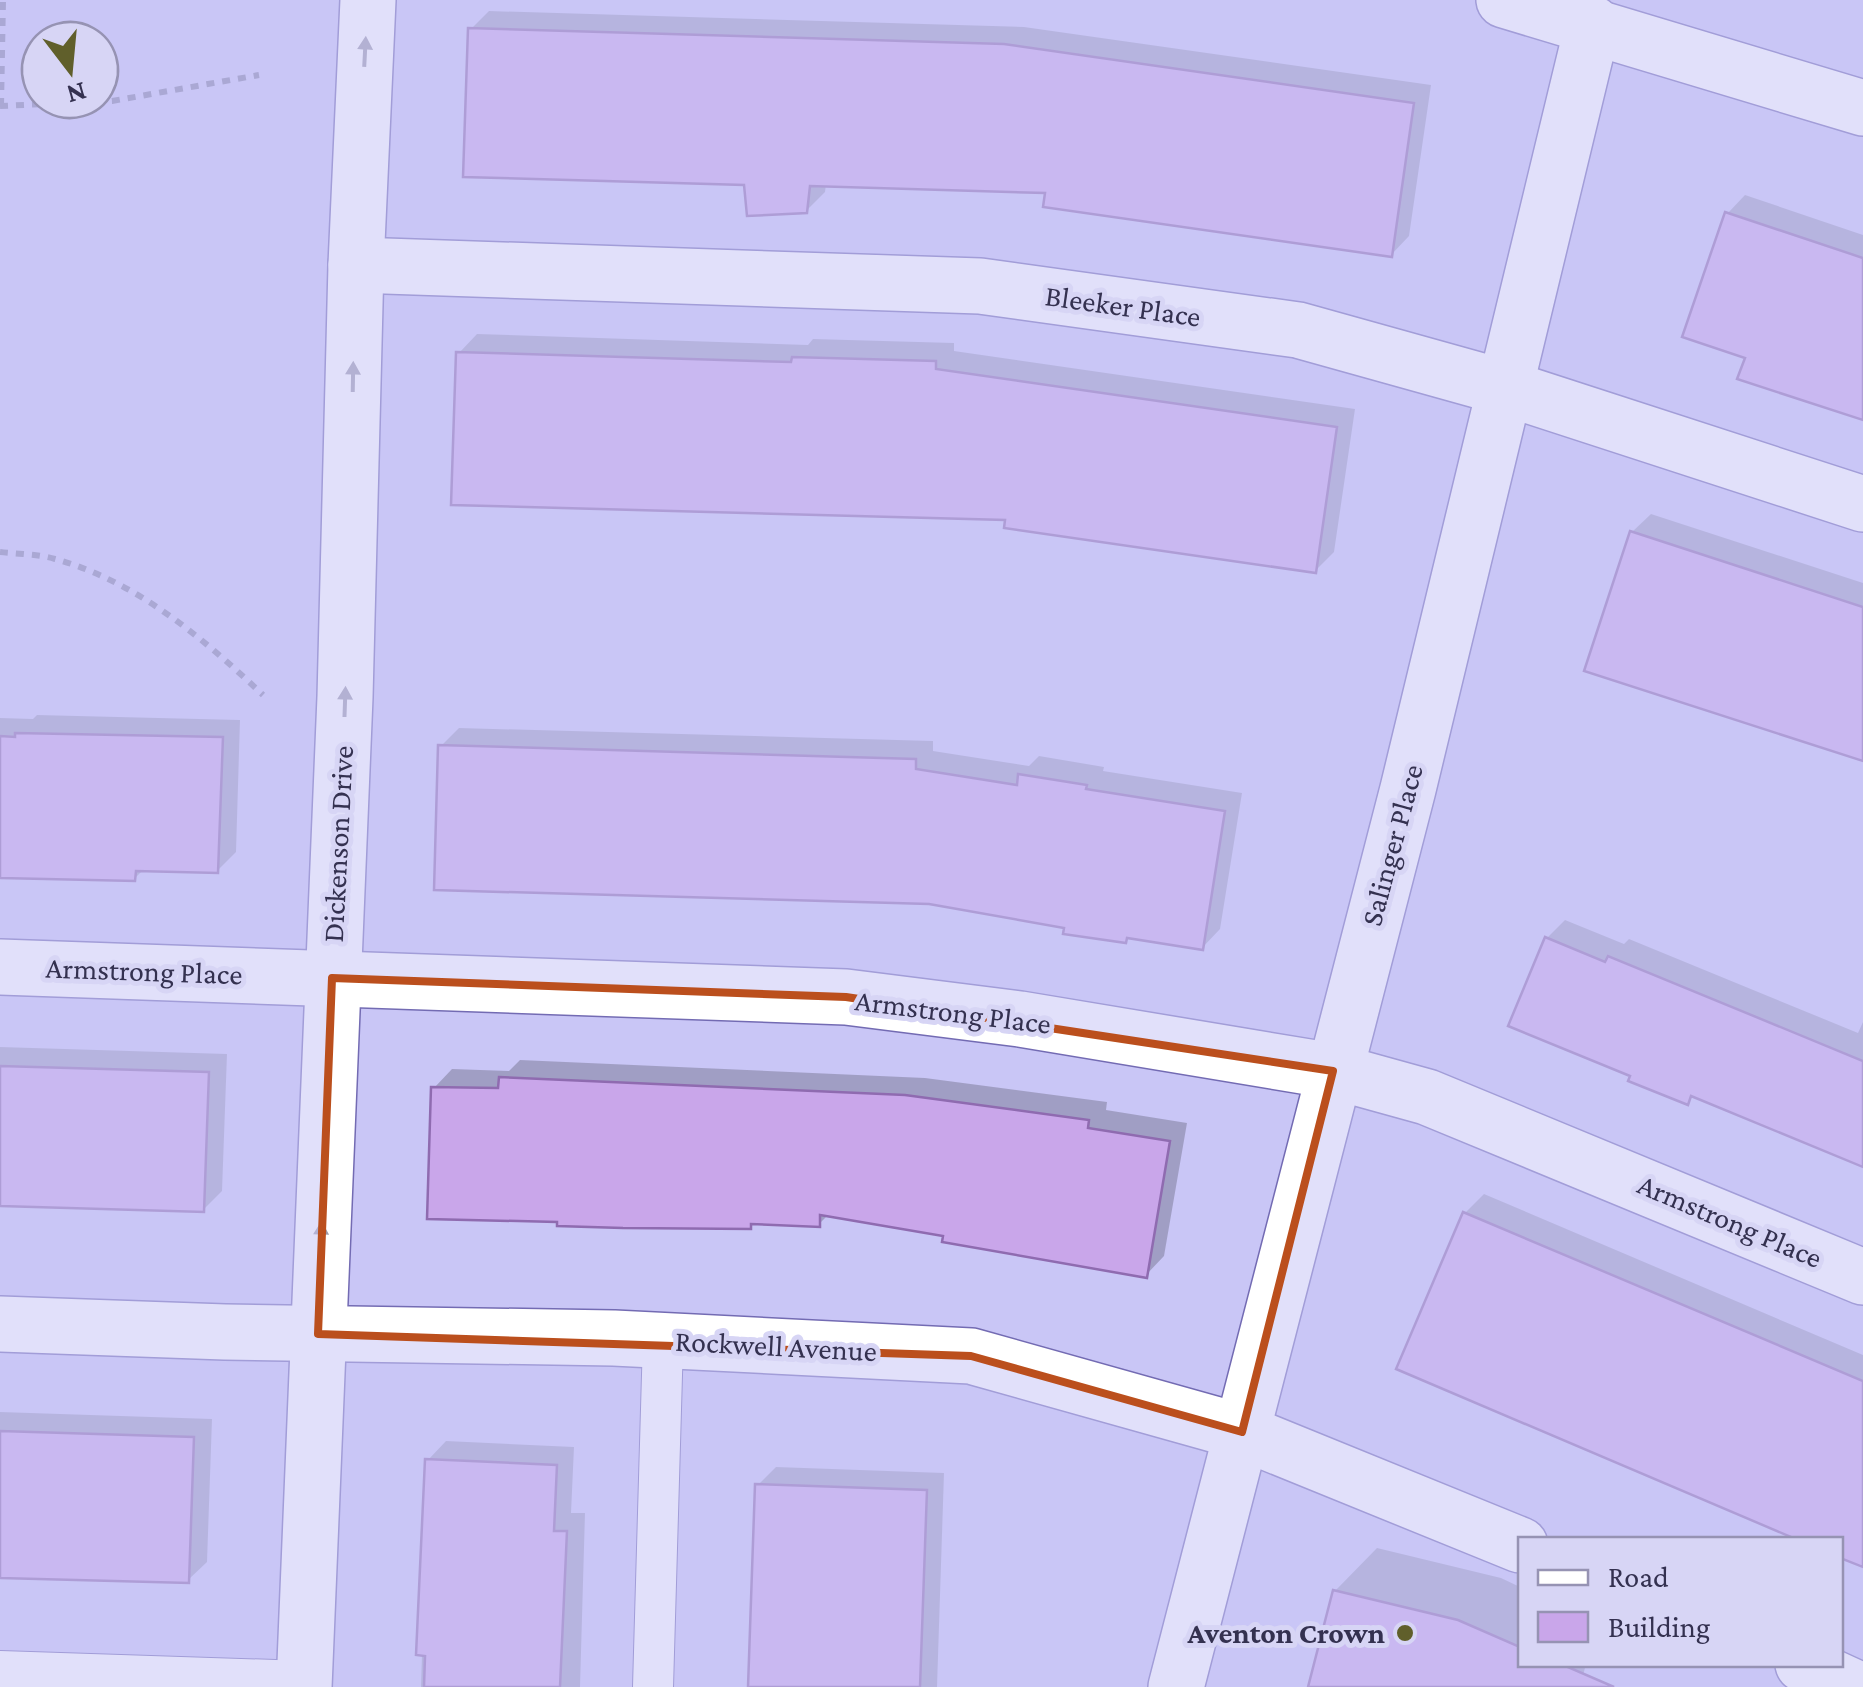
<svg xmlns="http://www.w3.org/2000/svg" width="1863" height="1687" viewBox="0 0 1863 1687" font-family="'Crimson Pro',serif">
	<rect width="100%" height="100%" fill="#c9c6f6"/>
	<!-- shadow -->
	<g fill="#0003">
		<polygon points="489,11 1024,27 1431,85 1409,236 1391,255 1048,191 826,184 825,192 806,211 746,183 471,29"/>
		<polygon points="1745,195 1863,235 1863,418 1748,357 1727,214"/>
		<polygon points="477,334 808,345 813,339 954,343 954,351 1355,409 1334,552 1315,571 1008,518 459,353"/>
		<polygon points="1651,514 1863,583 1863,759 1632,532"/>
		<polygon points="37,715 240,720 236,852 217,871 144,869 134,879 0,874 0,718 33,719"/>
		<polygon points="459,728 933,741 933,751 1029,766 1039,756 1104,767 1103,771 1242,793 1220,929 1202,948 1130,936 1125,940 1067,926 441,746"/>
		<polygon points="1565,920 1624,944 1629,939 1858,1033 1863,1022 1863,1164 1695,1094 1687,1102 1633,1074 1547,938"/>
		<polygon points="0,1047 227,1054 222,1191 203,1210 0,1203"/>
		<polygon points="520,1060 925,1078 1107,1102 1106,1110 1187,1123 1164,1256 1146,1275 829,1214 819,1224 755,1222 750,1227 434,1088 452,1069 509,1071"/>
		<polygon points="1484,1194 1863,1355 1863,1565 1840,1540 1465,1213"/>
		<polygon points="0,1412 212,1419 207,1562 188,1580 0,1574"/>
		<polygon points="446,1441 574,1447 571,1513 585,1513 580,1687 421,1687 428,1460"/>
		<polygon points="776,1467 944,1473 937,1687 751,1687 758,1485"/>
		<polygon points="1377,1548 1501,1578 1520,1587 1520,1664 1586,1664 1580,1687 1310,1687 1335,1591"/>
	</g>
	<!-- building -->
	<g fill="#c9a6ea" stroke="#8f6bb0" stroke-width="2.5">
		<polygon points="468,28 1004,44 1414,103 1392,257 1043,207 1045,193 810,186 807,213 747,216 744,185 463,177"/>
		<polygon points="1725,212 1863,258 1863,420 1737,379 1745,358 1682,337"/>
		<polygon points="456,352 791,362 792,357 936,361 936,369 1337,427 1316,573 1004,528 1005,520 451,505"/>
		<polygon points="1630,531 1863,607 1863,761 1584,671"/>
		<polygon points="15,733 223,737 218,873 136,871 135,881 0,878 0,736 15,737"/>
		<polygon points="438,745 916,759 916,769 1017,785 1018,774 1087,785 1086,789 1225,811 1203,950 1127,938 1126,943 1063,934 1064,928 929,904 434,890"/>
		<polygon points="1545,937 1605,962 1608,956 1863,1061 1863,1167 1691,1096 1688,1105 1628,1081 1630,1076 1508,1026"/>
		<polygon points="0,1066 209,1072 204,1212 0,1206"/>
		<polygon points="499,1077 905,1095 1089,1120 1088,1128 1170,1141 1147,1278 942,1242 943,1236 820,1215 820,1227 751,1224 751,1229 623,1228 557,1226 557,1222 427,1219 431,1087 498,1088"/>
		<polygon points="1463,1212 1863,1381 1863,1567 1840,1558 1840,1540 1798,1540 1396,1369"/>
		<polygon points="0,1431 194,1437 189,1583 0,1578"/>
		<polygon points="425,1459 557,1465 554,1531 567,1531 560,1687 424,1687 425,1656 416,1655"/>
		<polygon points="755,1484 927,1490 920,1687 748,1687"/>
		<polygon points="1333,1590 1458,1620 1520,1647 1520,1664 1561,1664 1614,1687 1308,1687"/>
	</g>
	<g fill="none" stroke-linecap="round" stroke-linejoin="round">
		<defs>
			<g id="service">
				<polyline points="0,1671 304,1681"/>
				<polyline points="653,1687 663,1340"/>
			</g>
			<g id="minor">
				<polyline points="1504,0 1863,108"/>
				<polyline points="356,265 980,286 1298,330 1506,388 1863,504"/>
				<polyline points="0,967 846,997 1020,1019 1333,1071 1427,1097 1863,1277"/>
				<polyline points="0,1324 225,1332 614,1338 971,1356 1242,1432 1520,1545"/>
				<polyline points="1803,1664 1853,1687"/>
				<polyline points="304,1687 345,697 356,265 368,0"/>
				<polyline points="1176,1687 1408,789 1593,24"/>
			</g>
		</defs>
		<!-- service casing -->
		<use href="#service" stroke="#736bb3" stroke-width="42"/>
		<!-- minor casing -->
		<use href="#minor" stroke="#736bb3" stroke-width="58"/>
		<!-- path -->
		<g stroke="#8683ab" stroke-width="6" stroke-dasharray="8 8" stroke-linecap="butt">
			<polyline points="0,106 112,101 259,75"/>
			<polyline points="1,106 3,0"/>
			<path d="M0,552c18,2 38,2 55,7 81,22 148,79 208,136"/>
		</g>
		<!-- service -->
		<use href="#service" stroke="#fff" stroke-width="40"/>
		<!-- minor -->
		<use href="#minor" stroke="#fff" stroke-width="55"/>
	</g>
	<!-- one-way arrows -->
	<defs><path id="oneway-solid" d="M-6-.8H1V-3.2L6.5 0L1 3.2V.8H-6Z" transform="scale(2.5)"/></defs>
	<g fill="#9a98a8">
		<use href="#oneway-solid" transform="translate(365 52) rotate(-87)"/>
		<use href="#oneway-solid" transform="translate(353 377) rotate(-89)"/>
		<use href="#oneway-solid" transform="translate(345 702) rotate(-88)"/>
		<use href="#oneway-solid" transform="translate(321 1237) rotate(-88)"/>
	</g>
	<!-- marked area -->
	<path d="M0 0H1863V1687H0ZM332,978l514,19 487,74 -91,361 -271,-76 -653,-22z" fill="#c9c6f6" fill-opacity=".55" fill-rule="evenodd"/>
	<path fill="none" stroke="#bb4f1d" stroke-width="8" stroke-linejoin="round" d="M332,978l514,19 487,74 -91,361 -271,-76 -653,-22z"/>
	<!-- markers -->
	<circle fill="#605f2b" stroke="#d7d5f5" stroke-width="4" cx="1405" cy="1633" r="10"/>
	<g text-anchor="middle" stroke-width="10" stroke-linejoin="round" paint-order="stroke">
		<!-- street labels -->
		<g font-size="30" fill="#343150" stroke="#d7d5f5">
			<text transform="translate(1123 306) rotate(8)" y="10">Bleeker Place</text>
			<text transform="translate(338 844) rotate(-87)" y="10">Dickenson Drive</text>
			<text transform="translate(1392 845) rotate(-75)" y="10">Salinger Place</text>
			<text transform="translate(144 971) rotate(2)" y="10">Armstrong Place</text>
			<text transform="translate(953 1012) rotate(7)" y="10">Armstrong Place</text>
			<text transform="translate(1730 1221) rotate(23)" y="10">Armstrong Place</text>
			<text transform="translate(776 1346) rotate(3)" y="10">Rockwell Avenue</text>
		</g>
		<!-- poi labels -->
		<g font-size="30" font-weight="bold" fill="#343150" stroke="#d7d5f5" text-anchor="end">
			<text x="1385" y="1643">Aventon Crown</text>
		</g>
	</g>
	<!-- legend -->
	<rect x="1518" y="1537" width="325" height="130" fill="#d7d5f5" stroke="#9693b3" stroke-width="2.5"/>
	<rect x="1538" y="1570" width="50" height="15" fill="#ffffff" stroke="#9693b3" stroke-width="2.5"/>
	<text x="1608" y="1587" font-size="30" fill="#343150">Road</text>
	<rect x="1538" y="1612" width="50" height="30" fill="#c9a6ea" stroke="#9693b3" stroke-width="2.5"/>
	<text x="1608" y="1637" font-size="30" fill="#343150">Building</text>
	<!-- north arrow -->
	<g transform="translate(70 70) rotate(164)"><circle r="48" fill="#d7d5f5" stroke="#9693b3" stroke-width="2.5"/>
	<path d="M0-8L18 38L0 25L-18 38Z" fill="#605f2b"/>
	<text y="-15" font-size="28" font-weight="bold" text-anchor="middle" fill="#343150">N</text>
	</g>
</svg>
